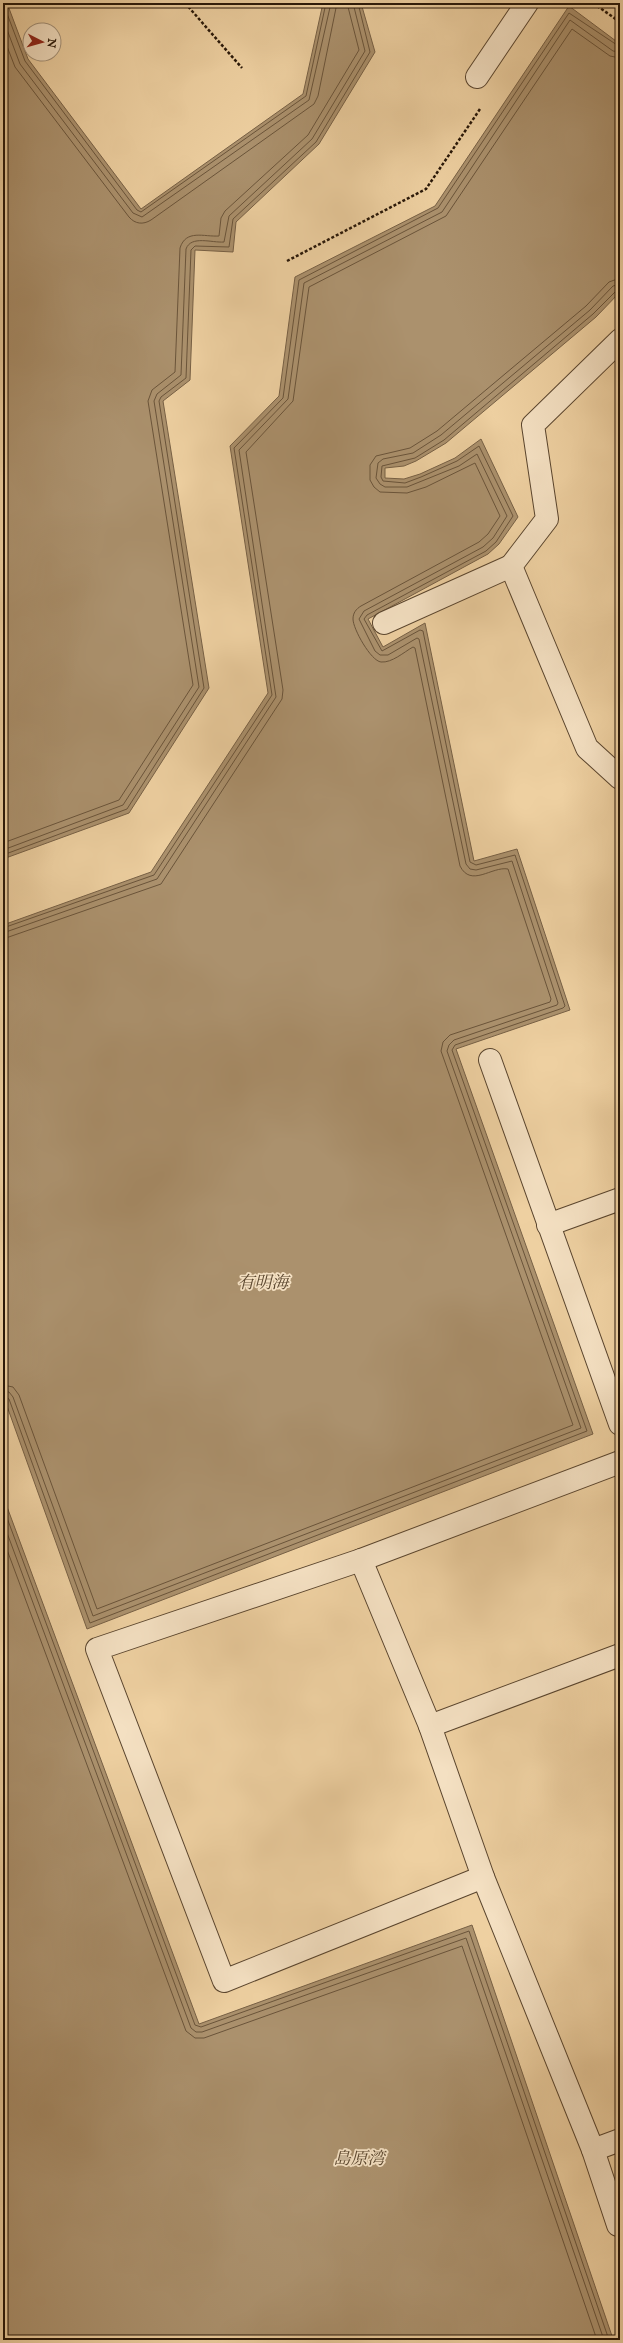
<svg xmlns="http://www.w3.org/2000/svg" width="623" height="2343" viewBox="0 0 623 2343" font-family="'IM FELL English','Noto Serif JP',serif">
	<rect width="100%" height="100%" fill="#eed0a1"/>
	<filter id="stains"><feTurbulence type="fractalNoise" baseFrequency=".005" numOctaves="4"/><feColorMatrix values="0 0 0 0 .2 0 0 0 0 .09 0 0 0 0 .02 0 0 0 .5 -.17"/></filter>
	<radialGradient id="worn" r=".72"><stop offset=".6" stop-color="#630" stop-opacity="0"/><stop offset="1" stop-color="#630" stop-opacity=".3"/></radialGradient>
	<!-- water -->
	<g fill="#ab916d" stroke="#776045">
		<polygon points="3,3 7,3 28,59 141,209 303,94 323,3 361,3 375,52 319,144 236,222 233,252 195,250 190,380 163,401 209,688 129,813 3,859"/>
		<polygon points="569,6 620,44 620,292 596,317 446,443 416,461 404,466 385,468 385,478 404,479 420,474 455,458 481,439 518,517 499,544 488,554 368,619 383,647 425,623 474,861 517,849 570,1010 456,1049 593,1434 87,1629 3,1395 3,925 151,872 268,693 230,446 279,396 295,277 435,206"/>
		<polygon points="3,1496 199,2024 472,1925 613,2339 3,2340"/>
	</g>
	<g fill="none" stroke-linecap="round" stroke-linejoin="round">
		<!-- shore -->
		<g stroke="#6a543a" stroke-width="1">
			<polyline points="3,3 25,61 137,210 141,212 306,96 326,3"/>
			<polyline points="3,19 20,64 133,213 142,217 309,100 331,3"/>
			<path d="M3,36l12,31 114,150c6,7 14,8 22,3l163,-116 4,-8 19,-93"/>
			<path d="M3,843l116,-43 74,-115 -45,-284 4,-11 23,-18 5,-124c6,-19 24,-11 39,-12l2,-18 4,-7 83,-76 51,-85 -12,-47"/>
			<path d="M3,850l120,-45 76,-118 -45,-286 3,-7 24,-19 5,-126c5,-14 26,-6 38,-7l5,-26 83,-77 53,-88 -12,-48"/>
			<polyline points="3,855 127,809 204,688 159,401 161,397 186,378 191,250 195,246 229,247 233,219 316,142 370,52 358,3"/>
			<polyline points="3,928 154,875 272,695 234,448 283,398 299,280 438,208 569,13 620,47"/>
			<polyline points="3,933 157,879 276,697 239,450 288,399 304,283 442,212 570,20 613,51 620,52"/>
			<polyline points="3,939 161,884 282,699 283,690 246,452 293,401 309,287 446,216 572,29 610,56 620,58"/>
			<path d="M3,1385l10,2 6,8 78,214 476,-184 -132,-374 2,-9 7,-7 100,-33 1,-3 -43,-130c-16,-3 -37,19 -48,-3l-45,-218 -2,-1c-9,5 -21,16 -32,15 -10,-1 -28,-33 -28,-43 0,-6 3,-10 8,-13l118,-64 9,-8 12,-18 -25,-53 -49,24 -19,6 -27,-1 -6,-5 -4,-7v-15l6,-9 34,-8 27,-17 149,-125 23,-24 11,-4"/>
			<polyline points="3,1391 9,1392 13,1397 93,1616 581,1428 447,1051 449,1045 454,1040 557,1005 558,1003 512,861 476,870 470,869 466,864 419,639 417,638 388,655 380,655 375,651 359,619 364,611 483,547 493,538 507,516 477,454 459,466 407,487 385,487 380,484 376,478 378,463 383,459 413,453 441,435 590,310 613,286 620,284"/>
			<polyline points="3,1396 9,1399 90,1623 587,1431 452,1050 455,1045 563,1008 565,1006 515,855 476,865 470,862 423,631 420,630 382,651 364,619 367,615 486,551 496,542 513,516 479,446 457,461 421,477 405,483 383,481 381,477 382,466 415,458 444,440 593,314 616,291 620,289"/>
			<polyline points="3,1507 195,2025 201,2027 469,1931 609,2340"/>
			<polyline points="3,1522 191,2028 196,2032 202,2032 466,1938 604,2340"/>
			<polyline points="3,1539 186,2031 195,2038 204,2038 462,1946 597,2340"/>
		</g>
		<defs>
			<g id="minor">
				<polyline points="477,77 527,3"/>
				<polyline points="620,340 533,425 547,519 511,566 587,748 620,778"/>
				<polyline points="384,623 511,566"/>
				<polyline points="490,1060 620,1424"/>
				<polyline points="548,1225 620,1199"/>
				<polyline points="361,1560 430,1726 483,1877 593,2150 618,2225"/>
				<polyline points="430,1726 620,1655"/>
				<polyline points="483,1877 224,1981 97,1649 361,1560 620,1462"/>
				<polyline points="593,2150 620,2140"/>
			</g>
		</defs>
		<!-- minor casing -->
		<use href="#minor" stroke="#5a452e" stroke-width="24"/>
		<!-- path -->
		<g stroke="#281708" stroke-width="2.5" stroke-dasharray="3 2" stroke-linecap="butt">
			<polyline points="185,3 242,68"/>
			<polyline points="593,3 620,22"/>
			<polyline points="287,261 426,189 480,109"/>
		</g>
		<!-- minor -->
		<use href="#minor" stroke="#f4e0c2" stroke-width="22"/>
	</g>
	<g text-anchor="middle" stroke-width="3.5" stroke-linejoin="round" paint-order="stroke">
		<!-- water labels -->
		<g font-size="17" font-style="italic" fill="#5c4830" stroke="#f4e0c2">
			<text x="263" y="1288">有明海</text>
			<text x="359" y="2164">島原湾</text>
		</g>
	</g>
	<!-- margin -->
	<rect width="623" height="2343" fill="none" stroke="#eed0a1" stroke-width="16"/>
	<rect x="4" y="4" width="615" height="2335" fill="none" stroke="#281708" stroke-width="2"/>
	<rect x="8" y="8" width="607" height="2327" fill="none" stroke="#281708"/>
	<!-- north arrow -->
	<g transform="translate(42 42) rotate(96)"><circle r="19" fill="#f4e0c2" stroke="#a29078"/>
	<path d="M0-3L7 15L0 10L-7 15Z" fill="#8f2418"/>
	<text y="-6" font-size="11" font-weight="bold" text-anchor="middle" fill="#281708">N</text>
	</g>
	<rect width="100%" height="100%" filter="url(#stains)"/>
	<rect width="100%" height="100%" fill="url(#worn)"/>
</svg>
